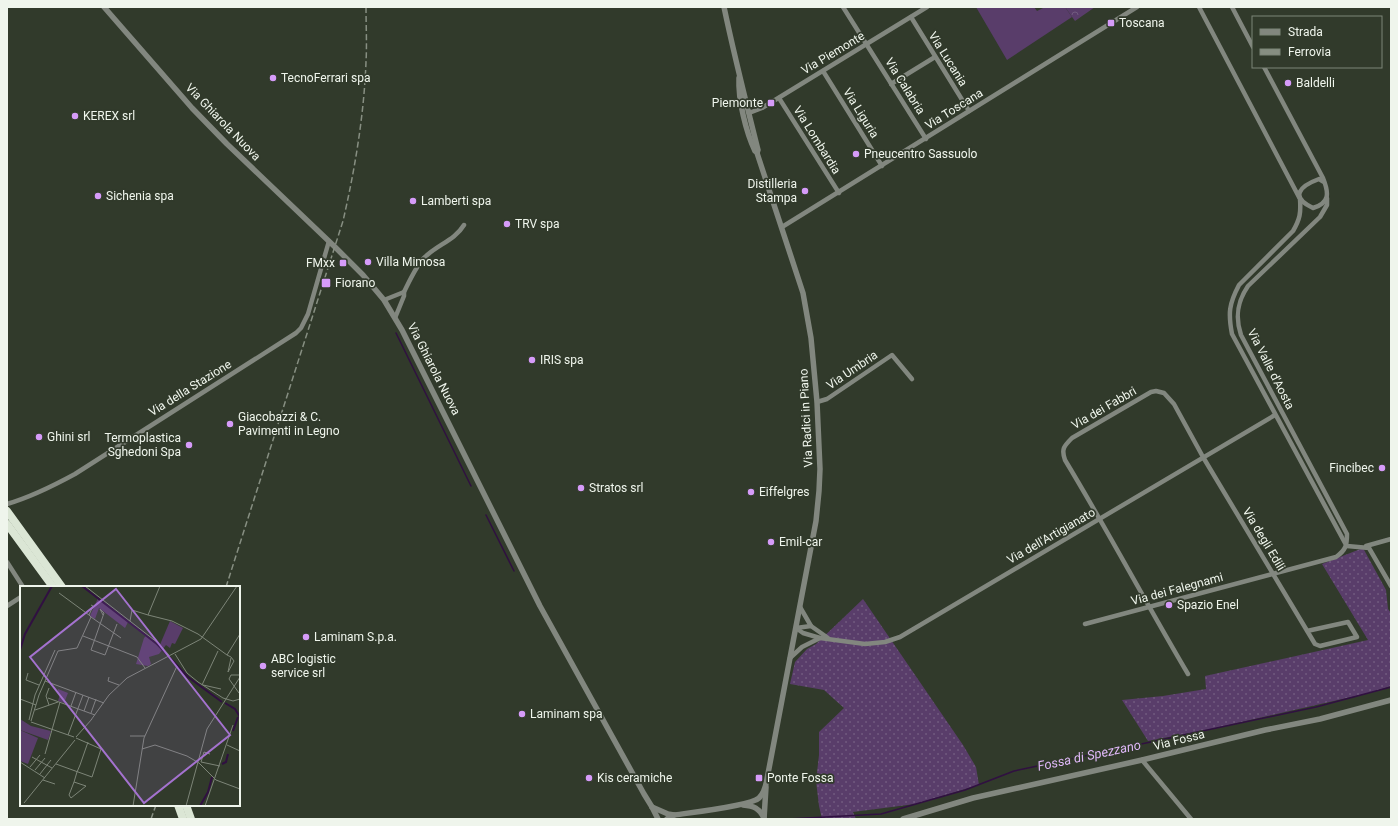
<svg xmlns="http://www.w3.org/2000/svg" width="1398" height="826" viewBox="0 0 1398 826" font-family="Roboto,sans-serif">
	<defs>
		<pattern id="grass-dots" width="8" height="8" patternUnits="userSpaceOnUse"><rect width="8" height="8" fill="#593d6a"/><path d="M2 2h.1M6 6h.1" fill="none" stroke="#715a7f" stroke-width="1.8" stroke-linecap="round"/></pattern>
		<pattern id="forest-crowns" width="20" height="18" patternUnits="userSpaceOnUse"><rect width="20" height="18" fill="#593d6a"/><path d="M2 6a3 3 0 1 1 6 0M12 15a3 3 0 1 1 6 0" fill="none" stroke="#715a7f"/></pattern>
	</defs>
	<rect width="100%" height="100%" fill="#313a2b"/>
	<!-- grass -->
	<g fill="url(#grass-dots)">
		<polygon points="1363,548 1386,590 1388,609 1391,613 1391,686 1369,693 1215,728 1148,741 1122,700 1163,696 1206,689 1205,676 1368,640 1322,564"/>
		<polygon points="863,599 963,745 976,767 979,785 915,804 853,812 856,819 822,819 819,806 816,781 819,755 819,732 844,708 824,690 790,684 795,662 807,649 816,644"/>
	</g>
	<!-- forest -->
	<polygon fill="url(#forest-crowns)" points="1065,7 1095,7 1075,21"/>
	<!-- pitch -->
	<polygon fill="#593d6a" points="976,7 1034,7 1037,11 1045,7 1065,7 1072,17 1007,60"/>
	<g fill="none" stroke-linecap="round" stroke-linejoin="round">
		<!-- stream -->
		<g stroke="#301041" stroke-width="1.5">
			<polyline points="396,333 471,486"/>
			<polyline points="486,515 514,571"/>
			<polyline points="788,819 881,814 965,790 1014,771 1316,707 1391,687"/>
		</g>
		<!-- minor -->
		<g stroke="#82877f" stroke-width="4.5">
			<polyline points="843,7 926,139"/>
			<path d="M1199,7l101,192c1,14 0,20 -7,32l-54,54c-10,19 -11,28 -7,49l113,209"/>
			<polyline points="1232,7 1253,47"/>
			<polyline points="911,17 969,111"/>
			<path d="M1264,67l59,111c6,15 7,25 -10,30 -24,-11 -13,-22 6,-29l5,3"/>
			<polyline points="823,71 882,166"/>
			<polyline points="891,84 935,57"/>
			<polyline points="779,98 839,193"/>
			<polyline points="749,113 762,108 927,7"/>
			<polyline points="782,227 1137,7"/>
			<polyline points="384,300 404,292"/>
			<path d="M395,318l9,-22v-4c5,-10 13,-28 21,-35 12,-12 30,-17 39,-32"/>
			<polyline points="817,402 827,399 892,355 912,379"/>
			<path d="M7,504c24,-7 46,-18 68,-30l221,-141 5,-5 7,-14 21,-73"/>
			<polyline points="1347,546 1369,548 1391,586"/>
			<polyline points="1366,546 1391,539"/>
			<polyline points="7,562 23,587"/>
			<polyline points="7,606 21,597"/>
			<polyline points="800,607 811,626 828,638"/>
			<path d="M1085,624l251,-67c10,-7 11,-12 11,-23l-106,-199c-6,-18 -4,-33 7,-49l72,-69 7,-12v-7"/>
			<polyline points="796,628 803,633 820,638 865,644 885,642 900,637 1275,415"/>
			<polyline points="796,628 811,626"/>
			<polyline points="790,658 802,647 820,638"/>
			<path d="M1188,674c-42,-71 -80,-143 -123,-214 -4,-11 -1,-14 7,-22l79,-46 5,-1 8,2 10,11 29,53 112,187 5,2 37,-9 -9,-15 -41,9"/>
			<polyline points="1142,760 1191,819"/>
		</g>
		<!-- tertiary -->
		<g stroke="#82877f" stroke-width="5.5">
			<polyline points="104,7 192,108 227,144 335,247 363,275 384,300 402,330 540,606 644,794 652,807 658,819"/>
			<path d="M739,78c-1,22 7,54 16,73l2,1"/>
			<path d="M743,805c11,1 16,3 21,13"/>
			<polyline points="652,807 668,814 674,815"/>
			<path d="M667,819l7,-4c14,-2 77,-9 85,-17 5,-5 7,-13 8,-19l49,-258 3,-30 1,-22 -3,-67 -6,-64 -8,-45 -46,-140 1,-3c-12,-48 -24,-95 -34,-143"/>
			<polyline points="764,819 766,787"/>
			<polyline points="903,819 973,798 1142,760 1265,730 1320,719 1391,700"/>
		</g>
		<!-- trunk -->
		<g stroke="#dbe6d5" stroke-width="8">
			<polyline points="7,511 62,587"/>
			<polyline points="7,524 53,587"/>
			<polyline points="178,805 183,819"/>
			<polyline points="186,805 191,819"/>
		</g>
		<!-- rail -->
		<g stroke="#878f82" stroke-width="1.5" stroke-dasharray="6 3" stroke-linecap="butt">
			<path d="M226,587l117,-366c12,-52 21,-106 23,-159 1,-18 0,-37 0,-55"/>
			<polyline points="151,819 156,805"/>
		</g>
	</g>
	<!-- markers -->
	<g fill="#d69bf9" stroke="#313a2b" stroke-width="1.5">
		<rect x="1107" y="19" width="8" height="8" rx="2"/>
		<circle cx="273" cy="78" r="4"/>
		<circle cx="1288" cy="83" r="4"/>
		<rect x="767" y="99" width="8" height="8" rx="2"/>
		<circle cx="75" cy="116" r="4"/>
		<circle cx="856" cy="154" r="4"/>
		<circle cx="805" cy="191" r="4"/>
		<circle cx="98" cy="196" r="4"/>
		<circle cx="413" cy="201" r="4"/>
		<circle cx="507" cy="224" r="4"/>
		<circle cx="368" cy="262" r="4"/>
		<rect x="339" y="259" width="8" height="8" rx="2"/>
		<rect x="321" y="278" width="10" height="10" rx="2"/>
		<circle cx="532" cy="360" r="4"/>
		<circle cx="230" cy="424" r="4"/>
		<circle cx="39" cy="437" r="4"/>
		<circle cx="189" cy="445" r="4"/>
		<circle cx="1382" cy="468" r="4"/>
		<circle cx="581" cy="488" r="4"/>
		<circle cx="751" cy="492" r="4"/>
		<circle cx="771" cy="542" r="4"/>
		<circle cx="1169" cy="605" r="4"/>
		<circle cx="306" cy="637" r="4"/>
		<circle cx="263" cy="666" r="4"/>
		<circle cx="522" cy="714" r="4"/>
		<circle cx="589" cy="778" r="4"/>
		<rect x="755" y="774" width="8" height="8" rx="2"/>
	</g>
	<g text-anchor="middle" stroke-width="3.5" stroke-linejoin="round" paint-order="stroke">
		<!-- poi labels -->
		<g font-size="12" fill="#eff5ec" stroke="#313a2b" text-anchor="start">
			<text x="1119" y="27">Toscana</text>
			<text x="281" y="82">TecnoFerrari spa</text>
			<text x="1296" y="87">Baldelli</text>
			<text x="763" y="107" text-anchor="end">Piemonte</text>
			<text x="83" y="120">KEREX srl</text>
			<text x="864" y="158">Pneucentro Sassuolo</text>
			<text x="797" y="188" text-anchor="end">Distilleria<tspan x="797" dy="14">Stampa</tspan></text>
			<text x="106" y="200">Sichenia spa</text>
			<text x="421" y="205">Lamberti spa</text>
			<text x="515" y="228">TRV spa</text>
			<text x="376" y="266">Villa Mimosa</text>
			<text x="335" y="267" text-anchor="end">FMxx</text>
			<text x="335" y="287">Fiorano</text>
			<text x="540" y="364">IRIS spa</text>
			<text x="238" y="421">Giacobazzi &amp; C.<tspan x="238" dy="14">Pavimenti in Legno</tspan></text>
			<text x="47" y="441">Ghini srl</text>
			<text x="181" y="442" text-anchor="end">Termoplastica<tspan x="181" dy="14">Sghedoni Spa</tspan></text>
			<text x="1374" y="472" text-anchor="end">Fincibec</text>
			<text x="589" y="492">Stratos srl</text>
			<text x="759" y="496">Eiffelgres</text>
			<text x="779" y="546">Emil-car</text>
			<text x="1177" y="609">Spazio Enel</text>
			<text x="314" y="641">Laminam S.p.a.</text>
			<text x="271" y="663">ABC logistic<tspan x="271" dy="14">service srl</tspan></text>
			<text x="530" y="718">Laminam spa</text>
			<text x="597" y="782">Kis ceramiche</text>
			<text x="767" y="782">Ponte Fossa</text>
		</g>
		<!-- street labels -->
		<g font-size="12" fill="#eff5ec" stroke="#313a2b">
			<text transform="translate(833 53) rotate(-31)" y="4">Via Piemonte</text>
			<text transform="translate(948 59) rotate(58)" y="4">Via Lucania</text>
			<text transform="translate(905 86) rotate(58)" y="4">Via Calabria</text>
			<text transform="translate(954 109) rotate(-32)" y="4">Via Toscana</text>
			<text transform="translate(861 113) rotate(58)" y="4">Via Liguria</text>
			<text transform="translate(223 122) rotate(46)" y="4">Via Ghiarola Nuova</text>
			<text transform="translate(817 140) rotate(58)" y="4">Via Lombardia</text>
			<text transform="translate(434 369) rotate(63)" y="4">Via Ghiarola Nuova</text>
			<text transform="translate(1271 369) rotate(63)" y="4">Via Valle d'Aosta</text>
			<text transform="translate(852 370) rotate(-34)" y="4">Via Umbria</text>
			<text transform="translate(190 388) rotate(-32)" y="4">Via della Stazione</text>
			<text transform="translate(1104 408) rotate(-30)" y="4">Via dei Fabbri</text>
			<text transform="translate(806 418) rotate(-93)" y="4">Via Radici in Piano</text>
			<text transform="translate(1051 536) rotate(-30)" y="4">Via dell'Artigianato</text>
			<text transform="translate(1264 539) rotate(59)" y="4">Via degli Edili</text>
			<text transform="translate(1177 589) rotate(-15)" y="4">Via dei Falegnami</text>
			<text transform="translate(1179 740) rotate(-14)" y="4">Via Fossa</text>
		</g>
		<!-- water labels -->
		<g font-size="13" font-style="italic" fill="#dfb8f8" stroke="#313a2b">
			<text transform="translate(1089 755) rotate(-12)" y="5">Fossa di Spezzano</text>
		</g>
	</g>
	<!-- overview -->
	<g transform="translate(20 586)">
		<rect width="220" height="220" fill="#313a2b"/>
		<path d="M78,12l30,24 -3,6 -26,-20 -4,11 -5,-3zM150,35l13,7 -8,16 -3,-1 -2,5 -4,-3 -7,9 -10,3 2,7 -3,2 -12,-2 8,-26 2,-2 13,11zM0,133l11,7 20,5 -3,9 -28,-10z" fill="#593d6a"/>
		<path d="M0,144l18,8 -10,26 -8,-3z" fill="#593d6a"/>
		<path d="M38,103l10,4 -4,10 -6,-2 2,-7 -3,-2z" fill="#593d6a"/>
		<path fill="none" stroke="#301041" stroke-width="2" d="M62,0l75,58 31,33 34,25M0,64l5,-16 27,-48M205,117l10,6 5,8M213,145l5,-14M202,178l4,-2 2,-8M180,220l8,-14 4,-15"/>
		<path fill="none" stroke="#7d8578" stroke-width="1" d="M65,0l73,57 11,12M39,7l30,22M71,19l2,1 -4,9 2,2 30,21M83,29l-3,-6 4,4 -13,37 14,5 12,-31M128,29l24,6 26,13 29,21 13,-21M110,35l2,-11 16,5 12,-29M63,50l54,21 8,11M155,68l12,19 11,9 25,16 10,3 7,-2M207,69l4,2 3,4 -6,11 3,-14M8,87l-2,7 13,5M89,91l-1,4 11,4M25,95l59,22M182,99l16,-34M183,99l18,4M29,102l-3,8 3,9M219,107l-10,-14 2,-4h9M28,112l47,17M0,113l16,6M51,120l5,-14M15,124l23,-8M64,125l5,-14M71,127l5,-14M9,134l6,-25 20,-45M71,134l18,-25 18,-17 74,-39 36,-53M11,135l8,-26 19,-44 19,-3 14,-31M11,136l43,15M48,149l15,-40M110,150h15M56,151l16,-18M207,159l13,6M122,163l13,-4 32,11 12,7 17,17 24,9M25,168l15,-52M190,168l-6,-2 -3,10 19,4M12,171l20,11M0,176l25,16M36,178l36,13 9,-28 -25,-11M10,181l10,-12M15,184l10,-12M20,188l11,-14M23,194l12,4M54,196l12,4 -15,12 -2,-3 5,-13 3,-10 3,-7 8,-23M4,217l51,-63M113,220l11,-68 33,-72M166,220l21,-77 33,-52M185,220l28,-81"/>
		<path fill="#a472cf" fill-opacity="0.15" stroke="#a472cf" stroke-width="2" d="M96,3l114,146 -86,68 -114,-146z"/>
		<rect width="220" height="220" fill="none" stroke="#eff5ec" stroke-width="2"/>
	</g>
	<!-- border -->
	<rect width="1398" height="826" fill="none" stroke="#eff5ec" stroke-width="16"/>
	<!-- legend -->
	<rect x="1252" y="16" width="130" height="52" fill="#313a2b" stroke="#7d8578"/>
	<rect x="1260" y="29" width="20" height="6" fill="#82877f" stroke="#7d8578"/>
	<text x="1288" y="36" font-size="12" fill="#eff5ec">Strada</text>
	<rect x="1260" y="49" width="20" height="6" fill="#878f82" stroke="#7d8578"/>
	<text x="1288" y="56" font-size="12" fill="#eff5ec">Ferrovia</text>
</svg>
